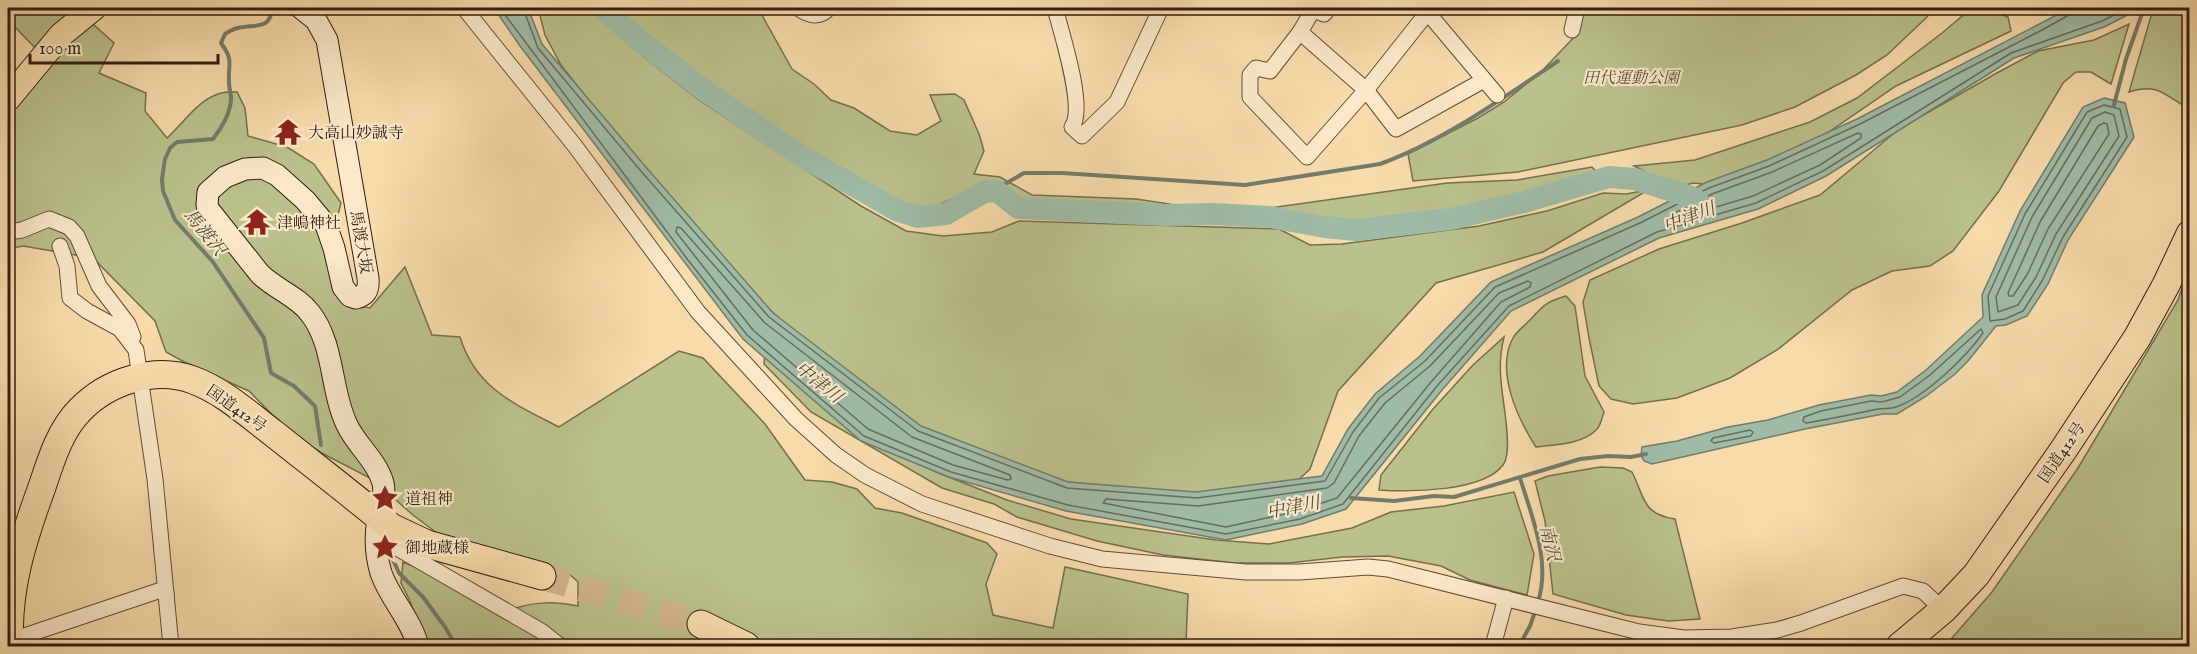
<svg xmlns="http://www.w3.org/2000/svg" width="2197" height="654" viewBox="0 0 2197 654" font-family="'IM FELL English','Noto Serif JP',serif">
	<rect width="100%" height="100%" fill="#f7dbab"/>
	<filter id="stains"><feTurbulence type="fractalNoise" baseFrequency=".00333" numOctaves="4"/><feColorMatrix values="0 0 0 0 .2 0 0 0 0 .09 0 0 0 0 .02 0 0 0 .5 -.17"/></filter>
	<radialGradient id="worn" r=".72"><stop offset=".6" stop-color="#630" stop-opacity="0"/><stop offset="1" stop-color="#630" stop-opacity=".3"/></radialGradient>
	<!-- green -->
	<g fill="#bac18b" stroke="#766f4e" stroke-width="1.5">
		<path d="M14,8h61l39,35 -15,30 47,20 -1,18 22,27c21,-19 38,-50 70,-46l8,16 3,28 39,11 27,17 27,39 -11,42 13,58 27,5 35,-41 27,68 28,2c16,52 55,67 99,90l120,-76 24,7 62,66 40,56 27,2 25,7 18,19 27,5 85,30 10,11 -11,30 7,31 60,13 12,-61 123,27 -2,49 4,3h-649l-8,-2 -17,2h-90l-16,-45 -9,-18 2,-21 113,46c21,-7 40,-6 62,-2v-24l-12,-11 -17,-6 -96,-20 -40,-30 -41,-36 -56,-29 -29,-20 -38,-39 -61,-27 -22,-12 -11,-31 -62,-63 -70,-12 -15,3v-137l30,-61 -24,-25z"/>
		<polygon points="538,8 594,8 644,57 699,100 861,206 906,231 943,236 992,232 1019,221 1279,229 1310,245 1342,244 1479,226 1547,211 1603,193 1626,194 1648,190 1543,252 1436,283 1338,391 1310,469 1294,484 1226,493 1143,491 1061,481 981,456 876,404 805,342 752,293 590,102 561,65 545,35"/>
		<polygon points="611,8 758,8 792,69 814,84 831,100 854,108 890,131 917,135 941,121 930,95 955,94 964,100 979,134 984,151 974,174 1000,177 1032,195 1136,199 1170,204 1168,210 1031,204 1015,196 997,182 970,190 929,210 872,193 814,156 722,97 654,46"/>
		<polygon points="1584,8 1935,8 1926,18 1887,55 1856,75 1795,107 1742,125 1518,172 1413,181 1408,154 1478,118 1504,102 1540,73 1579,32"/>
		<path d="M2166,8h23v100c-25,-11 -28,-26 -60,-16l22,-76z"/>
		<polygon points="1988,9 2008,17 2011,31 1896,86 1801,151 1718,186 1694,183 1676,187 1634,166 1695,160 1810,122 1857,98 1942,33 1966,13"/>
		<polygon points="2129,24 2111,84 2091,72 2076,72 2063,83 1999,191 1953,251 1930,266 1892,271 1852,290 1777,350 1730,378 1677,398 1633,404 1611,399 1599,386 1589,338 1583,302 1590,280 1659,249 1742,223 1820,195 1899,129 1995,74 2038,51 2094,40"/>
		<polygon points="1592,167 1598,174 1556,189 1521,198 1420,216 1350,224 1249,211 1447,183 1517,180"/>
		<polygon points="2189,268 2189,646 1945,646 1992,592 2078,468 2178,300"/>
		<path d="M1566,296l9,10 10,70 19,36c-2,5 -3,13 -7,17 -13,15 -42,16 -61,18 -18,-28 -41,-76 -23,-109 3,-6 11,-12 16,-17 14,-15 16,-19 37,-25z"/>
		<path d="M1504,337c-9,35 1,62 3,96 1,9 1,26 -4,32 -20,27 -93,27 -124,25l2,-15 52,-66 40,-44z"/>
		<polygon points="765,353 898,453 936,472 1007,500 1071,519 1216,540 1269,544 1352,528 1391,512 1444,506 1514,492 1534,554 1527,595 1470,580 1441,566 1388,556 1342,557 1289,563 1235,563 1163,555 1097,541 1017,517 994,504 942,488 811,412 764,364"/>
		<path d="M1600,467l23,1 9,4c13,26 10,42 43,47l25,100 -32,2 -42,-6 -73,-21 -8,-73 -10,-40 13,-5z"/>
	</g>
	<!-- water -->
	<g fill="#9ebba6" stroke="#737c6b" stroke-width="1.5">
		<polygon points="494,8 528,8 542,44 645,166 773,313 921,426 1068,482 1196,492 1322,476 1348,429 1375,394 1420,356 1491,282 1638,217 1707,182 1767,160 1857,119 2070,8 2141,8 2104,27 2014,58 1826,176 1758,209 1659,238 1511,311 1442,390 1346,509 1302,524 1226,540 1066,511 949,477 861,441 743,339 520,46"/>
		<polygon points="2104,98 2125,103 2134,137 2068,240 2048,284 2027,316 2006,325 1996,326 1968,361 1954,375 1925,397 1897,414 1883,414 1805,429 1652,464 1644,461 1641,455 1642,447 1677,441 1728,427 1768,420 1819,405 1871,395 1881,396 1897,392 1926,370 1983,317 1982,295 2020,211 2083,107"/>
	</g>
	<g fill="none" stroke-linecap="round" stroke-linejoin="round">
		<!-- shore -->
		<g stroke="#686c5c" stroke-width="1.5">
			<polyline points="500,8 688,260 747,335 864,436 951,472 1068,505 1226,534 1300,519 1343,504 1437,386 1509,306 1657,232 1756,203 1823,171 2011,53 2102,21 2128,8"/>
			<polyline points="523,8 538,48 640,170 769,317 918,431 1067,488 1197,498 1325,481 1353,432 1379,398 1425,361 1495,287 1640,223 1709,188 1769,166 1860,124 2042,30 2069,15 2072,8"/>
			<polygon points="2104,105 2120,109 2127,137 2063,237 2042,281 2023,311 2005,319 1990,321 1988,296 2025,214 2087,112"/>
			<polygon points="2105,112 2114,115 2119,136 2056,234 2036,277 2018,305 1998,312 1996,297 2032,217 2092,118"/>
			<polygon points="2104,123 2107,124 2109,134 2048,229 2028,273 2013,296 2009,296 2008,293 2040,222 2098,126"/>
			<polygon points="1858,133 1861,134 1861,138 1820,165 1753,196 1679,218 1676,216 1677,212 1712,194 1772,172"/>
			<polygon points="677,227 681,228 765,323 912,437 1010,475 1011,479 1008,480 953,465 868,429 753,330 676,232"/>
			<polygon points="1528,281 1531,283 1530,287 1501,302 1431,382 1337,498 1298,511 1226,527 1103,503 1106,499 1198,506 1327,488 1334,483 1359,436 1385,403 1430,366 1499,293"/>
			<path d="M1981,329l2,4c-17,24 -58,64 -87,74 -5,2 -12,1 -18,2 -24,5 -48,10 -72,14l-3,-2 1,-4 17,-6 50,-10 11,1 18,-5 30,-22z"/>
			<polygon points="1750,430 1753,432 1751,436 1714,443 1711,441 1713,438"/>
		</g>
		<!-- stream -->
		<g stroke="#737c6b" stroke-width="4">
			<path d="M272,8c-1,19 -12,17 -28,19 -7,0 -13,3 -19,7l-4,9c13,18 7,19 8,39 0,5 1,9 2,14 1,15 -10,33 -18,43l-36,3 -7,6 -5,11 -3,20 1,12 12,29 38,42 51,76 7,35 23,13 21,20 6,39"/>
			<polyline points="2114,105 2126,59 2144,8"/>
			<path d="M991,192l33,-19h38l183,12 135,-21c63,-23 123,-66 178,-103"/>
			<path d="M1520,478c12,39 31,83 18,124"/>
			<polyline points="1351,498 1394,501 1434,496 1454,497 1580,459 1608,456 1631,457 1646,454"/>
			<polyline points="389,551 399,573 423,597 445,627 456,646"/>
			<polyline points="1519,646 1530,626 1536,609"/>
		</g>
		<!-- river -->
		<polyline stroke="#9ebba6" stroke-width="22" points="602,8 634,36 705,91 800,155 896,210 918,217 946,214 986,191 998,192 1018,208 1163,215 1213,214 1270,217 1325,227 1356,230 1451,219 1524,202 1609,177 1635,179 1694,198 1706,209"/>
		<!-- highway-tunnel -->
		<polyline stroke="#d0b58c" stroke-width="27" stroke-dasharray="27 14" stroke-linecap="butt" points="542,576 701,624"/>
		<defs>
			<g id="street">
				<polyline points="464,8 575,146 698,312 796,419 836,455 865,475 922,504 1050,546 1102,559 1246,572 1300,572 1368,567 1388,569 1639,632 1684,638 1732,637 1777,630 1801,623 1903,586 1923,591 1943,610"/>
				<path d="M798,8c10,7 21,11 31,0"/>
				<path d="M1055,8c6,24 31,100 17,119l10,9 35,-34 44,-94"/>
				<polyline points="1329,8 1324,14 1313,10 1300,32 1270,71 1256,68 1250,75 1250,97 1307,157 1366,90 1431,8"/>
				<polyline points="1428,13 1497,95"/>
				<polyline points="1572,30 1577,8"/>
				<polyline points="1300,32 1366,90 1396,129 1484,80"/>
				<polyline points="8,232 22,230 49,219 69,227 77,236 99,286 128,324 133,337"/>
				<polyline points="60,246 67,266 70,298 87,311 120,329 136,350 155,479 171,646"/>
				<polyline points="376,533 390,544 541,631 560,646"/>
				<polyline points="9,641 158,591 166,593"/>
				<polyline points="1493,646 1506,598"/>
			</g>
			<path id="secondary" d="M301,8l15,12 11,20 41,238c1,11 -1,17 -12,20l-6,-2 -7,-9 -9,-39 -8,-23 -21,-25 -28,-25 -14,-7 -18,1 -20,8 -17,15 -1,13 2,5 51,64c15,15 37,22 50,39 25,32 20,77 37,112 10,21 30,36 36,58 3,13 -3,24 -5,36 -3,17 -2,37 3,54 9,26 30,46 37,73"/>
			<polyline id="primary" points="8,99 61,35 94,8"/>
			<g id="highway">
				<polyline points="701,624 746,646"/>
				<path d="M10,646c-4,-55 13,-107 32,-159 9,-27 18,-57 38,-77 28,-29 75,-44 113,-30 30,11 55,34 80,53 39,31 79,62 118,94l36,17 115,32"/>
				<polyline points="1900,646 1943,610 1976,575 2064,449 2137,338 2166,285 2190,234"/>
			</g>
		</defs>
		<!-- street casing -->
		<use href="#street" stroke="#634c38" stroke-width="17"/>
		<!-- secondary casing -->
		<use href="#secondary" stroke="#321d12" stroke-width="23"/>
		<!-- primary casing -->
		<use href="#primary" stroke="#321d12" stroke-width="26"/>
		<!-- highway casing -->
		<use href="#highway" stroke="#321d12" stroke-width="29"/>
		<!-- street -->
		<use href="#street" stroke="#fae8c8" stroke-width="15"/>
		<!-- secondary -->
		<use href="#secondary" stroke="#fae8c8" stroke-width="21"/>
		<!-- primary -->
		<use href="#primary" stroke="#f7dbab" stroke-width="24"/>
		<!-- highway -->
		<use href="#highway" stroke="#f7dbab" stroke-width="27"/>
	</g>
	<!-- icons -->
	<defs>
		<symbol id="temple-bare" viewBox="-9 -9 18 18"><path d="M0-6L5-2H3V0L6.5 2.5H4V6H1.5V3h-3V6H-4V2.5H-6.5L-3 0V-2H-5Z" fill="#8f2418" stroke="#fae8c8" stroke-width="2.5" paint-order="stroke"/></symbol>
		<symbol id="sight-bare" viewBox="-9 -9 18 18"><path d="M0-6L1.8-2.2L6-1.7L2.9 1.2L3.7 5.4L0 3.3L-3.7 5.4L-2.9 1.2L-6-1.7L-1.8-2.2Z" fill="#8f2418" stroke="#fae8c8" stroke-width="2.5" paint-order="stroke"/></symbol>
	</defs>
	<g fill-rule="evenodd">
		<use href="#temple-bare" x="269" y="113" width="38" height="38"/>
		<use href="#temple-bare" x="238" y="203" width="38" height="38"/>
		<use href="#sight-bare" x="366" y="479" width="38" height="38"/>
		<use href="#sight-bare" x="366" y="528" width="38" height="38"/>
	</g>
	<g text-anchor="middle" stroke-width="4.5" stroke-linejoin="round" paint-order="stroke">
		<!-- park labels -->
		<g font-size="16" font-style="italic" fill="#5b4e36" stroke="#fae8c8">
			<text x="1631" y="83">田代運動公園</text>
		</g>
		<!-- poi labels -->
		<g font-size="16" fill="#321d12" stroke="#fae8c8" text-anchor="start">
			<text x="308" y="138">大高山妙誠寺</text>
			<text x="277" y="228">津嶋神社</text>
			<text x="405" y="504">道祖神</text>
			<text x="405" y="553">御地蔵様</text>
		</g>
		<!-- street labels -->
		<g font-size="16" fill="#321d12" stroke="#fae8c8">
			<text transform="translate(362 242) rotate(80)" y="6">馬渡大坂</text>
			<text transform="translate(237 408) rotate(35)" y="6">国道412号</text>
			<text transform="translate(2061 452) rotate(-56)" y="6">国道412号</text>
		</g>
		<!-- water labels -->
		<g font-size="18" font-style="italic" fill="#524c3e" stroke="#fae8c8">
			<text transform="translate(1689 217) rotate(-21)" y="6">中津川</text>
			<text transform="translate(205 232) rotate(51)" y="6">馬渡沢</text>
			<text transform="translate(819 382) rotate(39)" y="6">中津川</text>
			<text transform="translate(1293 507) rotate(-11)" y="6">中津川</text>
			<text transform="translate(1550 543) rotate(77)" y="6">南沢</text>
		</g>
	</g>
	<!-- margin -->
	<rect width="2197" height="654" fill="none" stroke="#f7dbab" stroke-width="30"/>
	<rect x="9" y="9" width="2179" height="636" fill="none" stroke="#321d12" stroke-width="3"/>
	<rect x="15" y="15" width="2167" height="624" fill="none" stroke="#321d12" stroke-width="1.5"/>
	<!-- scale -->
	<path d="M30 54v9h188v-9" fill="none" stroke="#321d12" stroke-width="3"/>
	<text x="39" y="54" font-size="18" fill="#321d12" stroke="#fae8c8" stroke-width="4.5" paint-order="stroke">100 m</text>
	<rect width="100%" height="100%" filter="url(#stains)"/>
	<rect width="100%" height="100%" fill="url(#worn)"/>
</svg>
